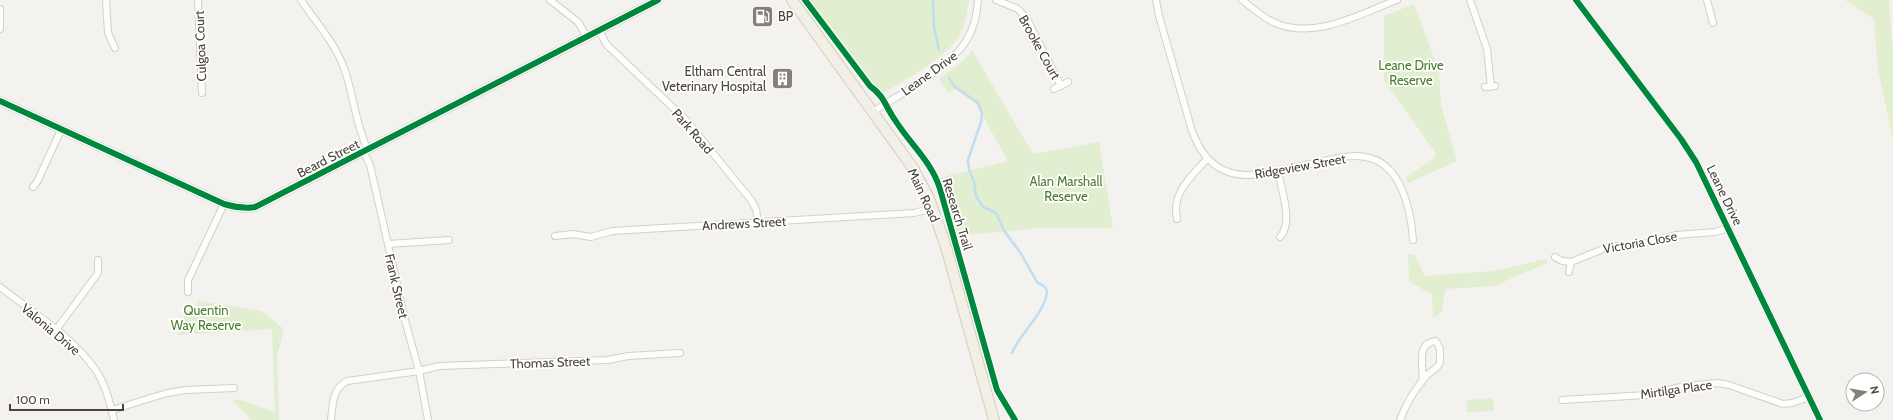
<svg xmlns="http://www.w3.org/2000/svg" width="1893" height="420" viewBox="0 0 1893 420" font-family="Cabin,sans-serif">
	<rect width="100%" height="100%" fill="#f4f2ee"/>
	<!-- green -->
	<g fill="#e1eecf">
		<path d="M810,0h159c-2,12 -4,25 -10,36 -15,24 -53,43 -77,58z"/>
		<polygon points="1845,0 1889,0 1893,55 1893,140 1878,69 1874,19"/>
		<polygon points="1414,4 1439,71 1441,105 1457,161 1408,183 1405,178 1435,158 1436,153 1384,81 1384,16"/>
		<polygon points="972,50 1033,154 1099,142 1113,228 1041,228 956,236 938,178 1008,161 976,104 955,89 948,93 939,79 964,60"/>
		<polygon points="1408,254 1414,254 1425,276 1493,271 1547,259 1547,263 1494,286 1445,289 1442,312 1433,318 1432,295 1409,281"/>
		<polygon points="199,301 261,311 284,329 277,357 279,420 251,420 233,401 238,399 275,412 272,329 177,335 187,310 194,308"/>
		<polygon points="1493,398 1494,411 1467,412 1467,400"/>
	</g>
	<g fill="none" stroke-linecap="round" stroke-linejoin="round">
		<!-- stream -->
		<g stroke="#c0ddf1" stroke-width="2.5">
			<polyline points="933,0 934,27 939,50"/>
			<path d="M949,77l5,9 24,17 4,10 -1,9 -13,38 1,9 5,12 2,15 7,11 13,6 9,19 15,20 17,30 8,5 2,4c-1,21 -27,42 -35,62"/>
		</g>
		<defs>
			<g id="street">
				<polyline points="106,0 108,33 115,48"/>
				<polyline points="198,0 202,93"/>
				<path d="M301,0c14,21 34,43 43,68 10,27 11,56 24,82"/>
				<polyline points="550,0 578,22 587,37"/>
				<polyline points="996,0 1018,9 1027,19 1061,86"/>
				<path d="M1156,0l3,16 33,115c12,32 32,48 67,43 20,-3 40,-7 60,-12 15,-3 31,-8 46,-5 36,5 46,53 48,83"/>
				<path d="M1242,0c11,8 21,18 33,23 41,17 84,-9 122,-23"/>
				<polyline points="1470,0 1487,49 1491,87"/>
				<polyline points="1576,0 1681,139 1696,162 1820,420"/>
				<polyline points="1707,0 1713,23"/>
				<polyline points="0,9 0,29"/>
				<polyline points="599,31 607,45 686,120 751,200 756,209 758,223"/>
				<polyline points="1485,87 1495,86"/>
				<polyline points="1054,89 1068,82"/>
				<path d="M873,112c28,-19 75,-42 93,-71 8,-12 11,-27 12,-41"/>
				<polyline points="364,153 370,165 406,324 419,371 428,420"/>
				<path d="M1278,171c3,18 16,52 2,66"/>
				<polyline points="33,187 37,182 61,130"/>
				<path d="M1177,219c-6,-26 14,-42 30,-60"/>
				<polyline points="555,236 573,234 591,237 612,231 914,213 933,208"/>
				<polyline points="388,244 449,240"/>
				<polyline points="1555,257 1562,261 1571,262 1608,247 1641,244 1676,235 1715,232 1729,228"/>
				<polyline points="1569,272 1571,262"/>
				<path d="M0,287c32,25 71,48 95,82 10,14 15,34 19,51"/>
				<polyline points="188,292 188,280 224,204"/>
				<polyline points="56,330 98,273 98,260"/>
				<polyline points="1562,400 1646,395 1685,386 1718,383 1729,385 1783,404 1792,403 1809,397"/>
				<polyline points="112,410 167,393 186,390 234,388"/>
				<path d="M331,420c2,-16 1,-31 16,-39l72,-10 20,-5 169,-6 20,-4 52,-3"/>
				<path d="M1400,420c6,-16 15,-31 26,-44 5,-5 11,-7 14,-13v-14l-4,-8c-22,2 -11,29 -14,41"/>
			</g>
			<path id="secondary" d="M0,101l224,103c11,3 20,5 31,3l403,-207"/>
			<polyline id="primary" points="792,0 913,168 929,198 946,247 994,420"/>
		</defs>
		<!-- street casing -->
		<use href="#street" stroke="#d2d0cb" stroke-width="8"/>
		<!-- secondary casing -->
		<use href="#secondary" stroke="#d3cfc5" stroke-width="10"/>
		<!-- primary casing -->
		<use href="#primary" stroke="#d6cebb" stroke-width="12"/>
		<!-- street -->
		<use href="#street" stroke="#fdfdfc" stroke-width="6"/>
		<!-- secondary -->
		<use href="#secondary" stroke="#f7f6f1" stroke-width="9"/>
		<!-- primary -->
		<use href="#primary" stroke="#f2efe6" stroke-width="10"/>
		<defs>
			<g id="cycleway">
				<path d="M805,0l65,86c15,11 15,20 25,34 15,24 37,42 45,69l57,201 18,30"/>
				<polyline points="1576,0 1681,139 1696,162 1820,420"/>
				<path d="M0,101l224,103c11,3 20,5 31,3l403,-207"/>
			</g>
		</defs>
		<!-- cycleway casing -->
		<use href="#cycleway" stroke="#fff" stroke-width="8"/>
		<!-- cycleway -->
		<use href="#cycleway" stroke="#00873e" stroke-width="6"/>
	</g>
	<!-- icons -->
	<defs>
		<symbol id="fuel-square" viewBox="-11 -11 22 22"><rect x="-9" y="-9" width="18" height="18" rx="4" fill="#868178" stroke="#fff"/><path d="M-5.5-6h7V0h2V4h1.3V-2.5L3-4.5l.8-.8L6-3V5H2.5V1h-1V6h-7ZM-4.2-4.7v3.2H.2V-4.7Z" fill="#fff"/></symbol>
		<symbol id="building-square" viewBox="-11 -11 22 22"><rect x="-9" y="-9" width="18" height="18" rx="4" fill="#868178" stroke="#fff"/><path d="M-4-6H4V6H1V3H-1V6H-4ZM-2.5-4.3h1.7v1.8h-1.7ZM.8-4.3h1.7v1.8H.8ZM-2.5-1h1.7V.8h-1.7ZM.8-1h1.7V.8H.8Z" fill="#fff"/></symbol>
	</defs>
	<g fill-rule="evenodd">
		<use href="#fuel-square" x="750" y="4" width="25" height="25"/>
		<use href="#building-square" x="770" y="66" width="25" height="25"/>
	</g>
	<g text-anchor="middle" stroke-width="3.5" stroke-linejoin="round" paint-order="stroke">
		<!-- poi labels -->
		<g font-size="13" fill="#4b4439" stroke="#fff" text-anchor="start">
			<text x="778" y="21">BP</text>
			<text x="766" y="76" text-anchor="end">Eltham Central<tspan x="766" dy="15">Veterinary Hospital</tspan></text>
		</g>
		<!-- street labels -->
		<g font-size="13" fill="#4b4439" stroke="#fff">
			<text transform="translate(200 46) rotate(-92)" y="5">Culgoa Court</text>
			<text transform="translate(1040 47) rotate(61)" y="5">Brooke Court</text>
			<text transform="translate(929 73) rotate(-36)" y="5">Leane Drive</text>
			<text transform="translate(693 131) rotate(49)" y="5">Park Road</text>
			<text transform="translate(328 158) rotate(-27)" y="5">Beard Street</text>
			<text transform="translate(1300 166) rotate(-10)" y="5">Ridgeview Street</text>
			<text transform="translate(924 195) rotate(65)" y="5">Main Road</text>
			<text transform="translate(1725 195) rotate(64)" y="5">Leane Drive</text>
			<text transform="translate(958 214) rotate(73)" y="5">Research Trail</text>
			<text transform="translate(744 223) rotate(-3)" y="5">Andrews Street</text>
			<text transform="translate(1640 242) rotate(-10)" y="5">Victoria Close</text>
			<text transform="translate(397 286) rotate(77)" y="5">Frank Street</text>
			<text transform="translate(51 329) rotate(40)" y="5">Valonia Drive</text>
			<text transform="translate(550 362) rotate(-2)" y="5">Thomas Street</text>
			<text transform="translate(1676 389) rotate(-8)" y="5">Mirtilga Place</text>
		</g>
		<!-- park labels -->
		<g font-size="13" fill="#4a7f2a" stroke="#fff">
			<text x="1411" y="70">Leane Drive<tspan x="1411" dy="15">Reserve</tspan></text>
			<text x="1066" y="186">Alan Marshall<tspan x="1066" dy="15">Reserve</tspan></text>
			<text x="206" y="315">Quentin<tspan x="206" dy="15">Way Reserve</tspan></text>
		</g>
	</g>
	<!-- north arrow -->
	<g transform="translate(1865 392) rotate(78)"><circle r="19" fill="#ffffff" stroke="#b7b4b0"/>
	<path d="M0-3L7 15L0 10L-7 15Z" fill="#868178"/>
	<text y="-6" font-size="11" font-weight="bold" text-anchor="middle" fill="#4b4439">N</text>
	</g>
	<!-- scale -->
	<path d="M10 404v6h113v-6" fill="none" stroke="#4b4439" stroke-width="2"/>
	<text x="16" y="404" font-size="12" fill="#4b4439" stroke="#ffffff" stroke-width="3" paint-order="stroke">100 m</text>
</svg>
